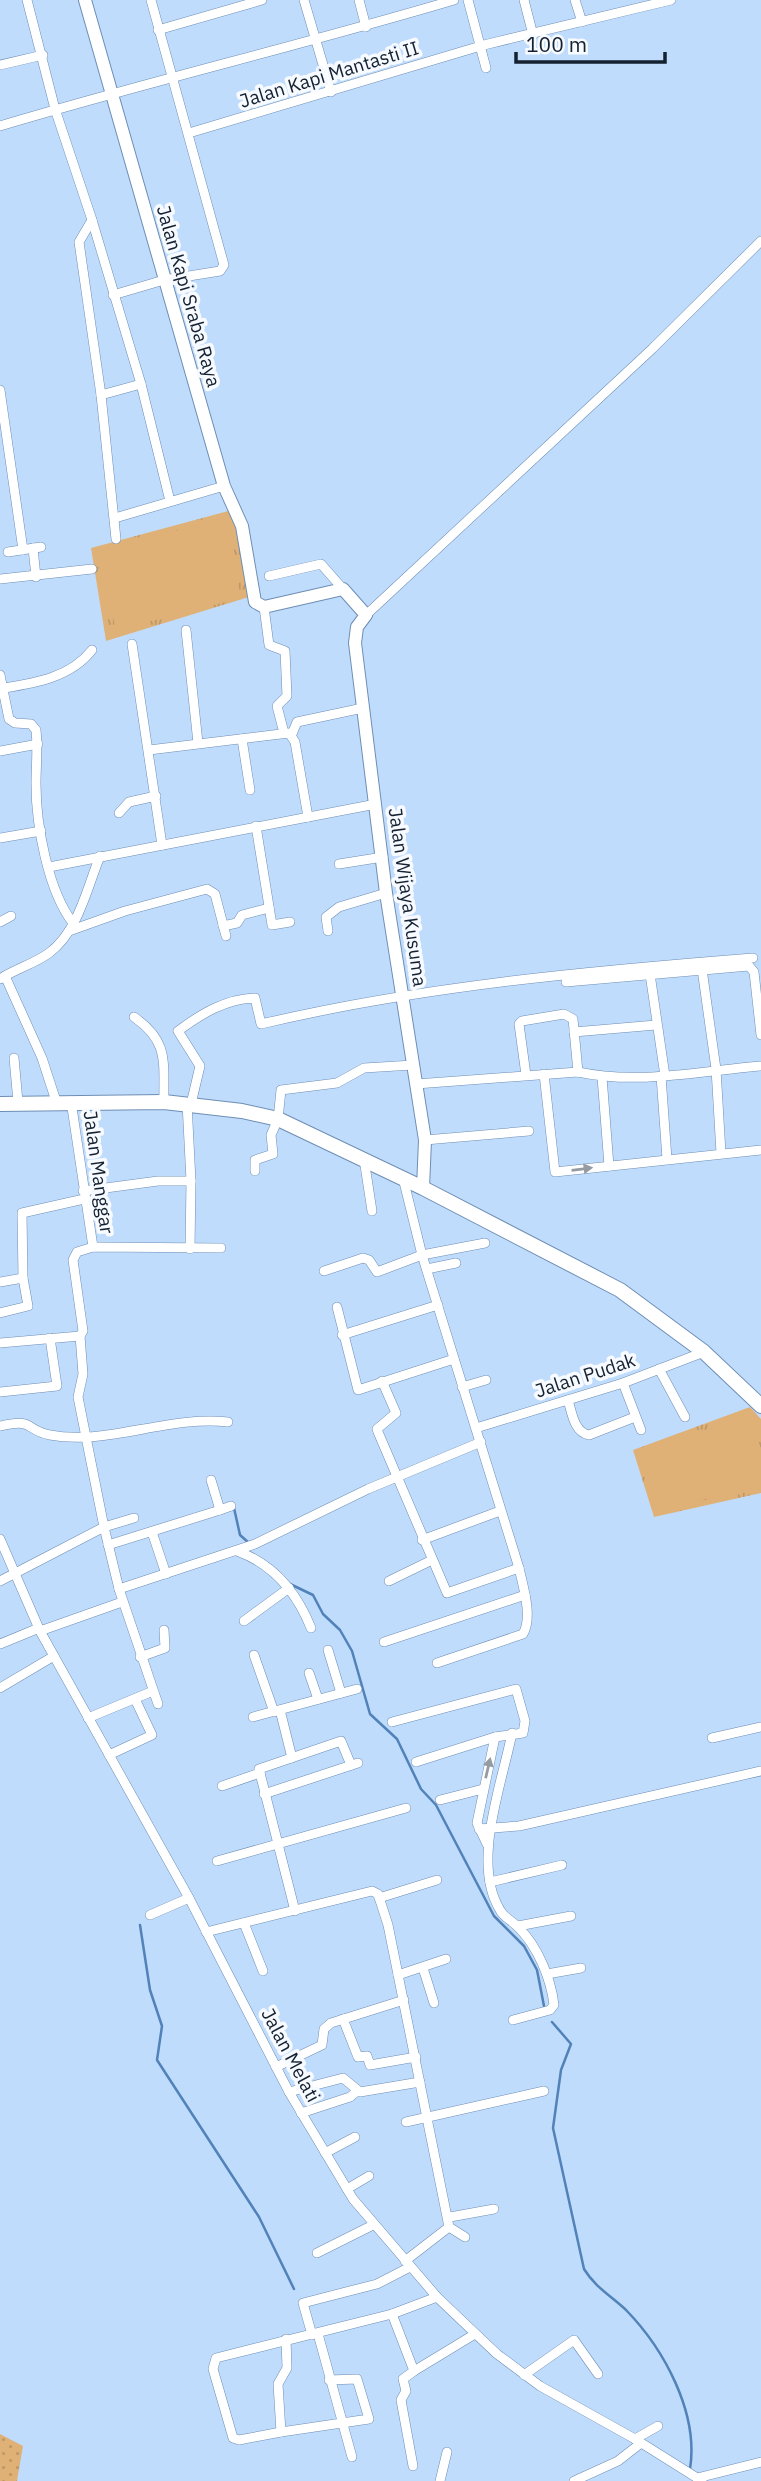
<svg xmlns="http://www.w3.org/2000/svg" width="761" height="2481" viewBox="0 0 761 2481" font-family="'IBM Plex Sans',sans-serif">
	<defs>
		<pattern id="grass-dots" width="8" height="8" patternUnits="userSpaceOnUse" patternTransform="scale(1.75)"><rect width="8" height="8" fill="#dfb177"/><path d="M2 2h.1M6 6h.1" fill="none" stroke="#be9867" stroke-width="1.8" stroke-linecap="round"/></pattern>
		<pattern id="park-tufts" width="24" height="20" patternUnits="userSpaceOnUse" patternTransform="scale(1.75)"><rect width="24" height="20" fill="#dfb177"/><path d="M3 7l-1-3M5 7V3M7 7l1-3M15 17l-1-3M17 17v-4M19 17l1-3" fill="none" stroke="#be9867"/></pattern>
	</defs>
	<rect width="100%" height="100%" fill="#c0dcfd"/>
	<!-- grass -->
	<polygon fill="url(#grass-dots)" points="0,2434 23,2446 17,2481 0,2481"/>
	<!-- park -->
	<g fill="url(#park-tufts)">
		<polygon points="232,510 249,597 106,641 91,548"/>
		<polygon points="750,1407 761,1419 761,1493 654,1517 633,1450"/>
	</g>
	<!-- garden -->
	<g fill="#dfb177">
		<polygon points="226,520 241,598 116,630 96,548"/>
		<polygon points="750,1416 761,1449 761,1486 657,1510 639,1451"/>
	</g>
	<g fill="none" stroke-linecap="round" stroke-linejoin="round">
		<!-- stream -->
		<g stroke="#5182b8" stroke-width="2.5">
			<polyline points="234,1508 240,1535 249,1543"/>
			<polyline points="290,1584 313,1595 323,1614 340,1630 352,1651 370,1714 397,1739 421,1789 436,1805 494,1916 524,1946 537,1970 544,2006"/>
			<polyline points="140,1925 150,1990 162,2026 157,2060 259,2217 294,2289"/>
			<path d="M552,2022l19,22 -10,26 -8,58 31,141c11,18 27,27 42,41 38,39 73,103 64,159"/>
		</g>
		<defs>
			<g id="street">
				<polyline points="27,0 55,109 92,220 141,384 170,501"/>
				<polyline points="304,0 331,92"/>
				<polyline points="359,0 366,27"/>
				<polyline points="468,0 486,68"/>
				<polyline points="524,0 533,35"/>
				<polyline points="575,0 582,22"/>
				<polyline points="158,30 262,0"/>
				<polyline points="0,65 43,55"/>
				<path d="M0,126c150,-45 303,-81 454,-126"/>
				<polyline points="189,133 484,45 671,0"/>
				<polyline points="92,220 79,242 101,395 116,539"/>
				<polyline points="113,295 164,280 220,271 224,265 151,0"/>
				<polyline points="0,390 23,550"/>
				<polyline points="101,395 141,384"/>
				<polyline points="115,518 224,486"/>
				<polyline points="33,548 36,577"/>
				<polyline points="8,552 41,547"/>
				<polyline points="269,576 321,564 343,589"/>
				<polyline points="0,579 92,569"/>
				<polyline points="264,607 269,645 285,651 287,696 277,706 284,733"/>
				<polyline points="366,615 652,349 761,241"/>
				<polyline points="186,630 198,743"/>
				<polyline points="132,644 162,845"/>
				<path d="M0,675l9,44 6,4 16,1 5,6c2,18 0,36 0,54 0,41 12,107 37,139"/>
				<path d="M4,688c32,-5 67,-11 88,-38"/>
				<polyline points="292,734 297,722 363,708"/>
				<polyline points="242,739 250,790"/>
				<polyline points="149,750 289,733 295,742 308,817"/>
				<polyline points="0,751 38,744"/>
				<polyline points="119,813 129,802 156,796"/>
				<polyline points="256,826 272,925 290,922"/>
				<polyline points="0,838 41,831"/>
				<polyline points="339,864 383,857"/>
				<polyline points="49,867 376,804"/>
				<polyline points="0,922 11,916"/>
				<polyline points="223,926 237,923 242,915 269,908"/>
				<polyline points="69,931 125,911 207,889 215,894 226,936"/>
				<polyline points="328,931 326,917 339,907 386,893"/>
				<polyline points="702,969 716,1069 721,1153"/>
				<polyline points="650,974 665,1076"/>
				<polyline points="5,976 42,1058 56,1101"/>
				<path d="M0,979c15,-10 34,-15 49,-26 29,-21 38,-65 51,-97"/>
				<polyline points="566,982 749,966 754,972 761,1035"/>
				<path d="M134,1017c36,25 29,46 30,85"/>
				<polyline points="574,1032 656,1025"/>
				<polyline points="14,1058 18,1102"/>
				<polyline points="544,1074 555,1172 761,1150"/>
				<polyline points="526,1075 519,1024 522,1021 564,1014 573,1019 578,1072"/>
				<polyline points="661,1076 667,1159"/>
				<polyline points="602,1077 609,1166"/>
				<path d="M416,1084l162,-12c60,13 122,-1 183,-6"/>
				<polyline points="71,1101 93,1247"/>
				<polyline points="187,1103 191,1181 190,1249"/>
				<path d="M191,1104l9,-38 -22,-35c23,-17 47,-32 77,-33l6,26c161,-38 327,-53 492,-66"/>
				<polyline points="425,1140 529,1131"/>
				<polyline points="364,1159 372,1211"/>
				<polyline points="255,1171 255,1160 273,1154 271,1135 278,1119 281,1090 337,1083 364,1068 413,1065"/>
				<path d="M403,1178l19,77 97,313c4,18 14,49 4,66l-86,29"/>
				<polyline points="83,1191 158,1181 191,1181"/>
				<polyline points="427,1269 456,1263"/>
				<polyline points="324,1271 363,1258 369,1260 377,1272 422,1255 485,1243"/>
				<polyline points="0,1282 23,1278"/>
				<polyline points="337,1307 358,1390 454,1359"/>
				<polyline points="0,1313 28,1306 23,1278 22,1213 84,1199"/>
				<polyline points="342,1335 438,1305"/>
				<polyline points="80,1336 83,1374 78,1397 104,1527 134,1518"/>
				<polyline points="0,1343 80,1336 83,1331 73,1260 77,1252 93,1247 221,1248"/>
				<polyline points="659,1369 685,1417"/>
				<polyline points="382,1381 396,1413 377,1429 378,1432 447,1593 519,1568"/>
				<polyline points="623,1383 641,1430"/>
				<polyline points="462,1387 486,1380"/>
				<polyline points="0,1392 57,1386 50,1338"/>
				<path d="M568,1400c4,13 6,32 21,35l46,-18"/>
				<path d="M0,1426c36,-8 24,4 50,9 55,11 120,-20 178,-13"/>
				<polyline points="476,1428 623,1383 704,1352"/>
				<polyline points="220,1510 231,1506"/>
				<polyline points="152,1532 166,1574"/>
				<polyline points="0,1539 40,1631 189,1898 289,2092 353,2199 437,2297 497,2354 540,2386 635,2439 702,2481"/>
				<polyline points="422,1540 500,1511"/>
				<polyline points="108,1545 220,1510 211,1480"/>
				<path d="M237,1551c36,13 60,42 74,77"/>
				<polyline points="0,1581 104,1527 119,1589 255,1544 368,1489 481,1442"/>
				<polyline points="389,1581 432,1560"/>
				<polyline points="119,1589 158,1704"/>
				<polyline points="244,1621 289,1588"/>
				<polyline points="40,1631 122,1602"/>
				<polyline points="384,1642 525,1595"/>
				<polyline points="0,1644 39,1628"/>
				<polyline points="328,1650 341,1693"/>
				<polyline points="254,1655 274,1712"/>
				<polyline points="140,1657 165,1648 164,1630"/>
				<polyline points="309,1673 318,1699"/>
				<polyline points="0,1688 54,1656"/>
				<polyline points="280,1710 292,1758"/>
				<polyline points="253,1717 357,1689"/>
				<polyline points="88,1718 153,1691"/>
				<polyline points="392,1722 516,1689 525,1721 523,1733 495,1737 416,1762"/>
				<path d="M512,1733c-10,51 -41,130 -12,177 4,8 13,11 19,18 19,19 32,51 35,77l-4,5 -37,10"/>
				<polyline points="712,1738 761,1727"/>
				<polyline points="109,1755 152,1735 135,1699"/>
				<polyline points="222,1786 260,1773"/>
				<polyline points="264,1794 358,1763"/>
				<polyline points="440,1800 483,1789"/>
				<polyline points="479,1829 519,1826 761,1771"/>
				<polyline points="487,1844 477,1823 495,1737"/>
				<polyline points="217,1861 406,1808"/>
				<polyline points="490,1882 562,1865"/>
				<polyline points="379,1898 437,1880"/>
				<polyline points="295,1911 259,1769 341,1741 351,1765"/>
				<polyline points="150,1915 189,1898"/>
				<polyline points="244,1923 263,1971"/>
				<polyline points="518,1926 571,1916"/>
				<polyline points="206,1932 372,1891 378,1894 388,1925 449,2227"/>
				<polyline points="423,1968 434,2003"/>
				<polyline points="547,1974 581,1968"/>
				<polyline points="398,1975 446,1959"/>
				<polyline points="343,2019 358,2057 367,2056 370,2065 416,2057"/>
				<polyline points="276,2067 322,2045 324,2029 331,2023 404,2000"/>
				<polyline points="289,2092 343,2078 360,2092 420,2082"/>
				<polyline points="301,2113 350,2097 356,2092"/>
				<polyline points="406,2122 544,2091"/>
				<polyline points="325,2153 355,2137"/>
				<polyline points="347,2189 369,2176"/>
				<polyline points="450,2217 494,2209"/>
				<polyline points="449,2227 465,2237"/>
				<polyline points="317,2253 373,2225"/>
				<polyline points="405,2261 449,2227"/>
				<polyline points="392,2314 414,2371 403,2379 406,2391 401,2400 413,2466"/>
				<polyline points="318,2334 352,2457"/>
				<polyline points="312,2335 303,2303 377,2284 410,2267"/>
				<polyline points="286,2339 287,2368 278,2384 281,2432 369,2419 357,2379 329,2380"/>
				<polyline points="414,2371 475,2334"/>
				<polyline points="524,2375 574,2340 598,2374"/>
				<polyline points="281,2432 239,2440 233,2438 213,2369 216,2358 392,2314 437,2297"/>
				<polyline points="635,2439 658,2426"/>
				<polyline points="697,2478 761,2462"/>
				<polyline points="440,2481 447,2452"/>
				<polyline points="574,2481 618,2461 641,2443"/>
			</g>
			<polyline id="secondary" points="85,0 224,486 242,526 255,602 264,607 343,589 366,615 357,627 355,643 386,893 425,1140 423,1188"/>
			<polyline id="primary" points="0,1104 164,1102 242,1111 278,1119 423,1188 620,1290 704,1352 761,1406"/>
		</defs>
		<!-- street casing -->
		<use href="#street" stroke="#6d8eb4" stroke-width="10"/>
		<!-- secondary casing -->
		<use href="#secondary" stroke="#6d8eb4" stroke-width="14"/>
		<!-- primary casing -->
		<use href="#primary" stroke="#6d8eb4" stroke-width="16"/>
		<!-- street -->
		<use href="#street" stroke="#fff" stroke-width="9"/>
		<!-- secondary -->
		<use href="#secondary" stroke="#fff" stroke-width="12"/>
		<!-- primary -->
		<use href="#primary" stroke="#fff" stroke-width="14"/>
	</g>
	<!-- one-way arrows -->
	<defs><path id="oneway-solid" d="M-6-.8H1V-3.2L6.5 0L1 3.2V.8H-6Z" transform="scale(1.75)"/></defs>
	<g fill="#959ba2">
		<use href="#oneway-solid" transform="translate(582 1169) rotate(-7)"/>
		<use href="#oneway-solid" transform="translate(488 1768) rotate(-77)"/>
	</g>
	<g text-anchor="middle" stroke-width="7" stroke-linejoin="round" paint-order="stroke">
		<!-- street labels -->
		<g font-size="19" fill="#142130" stroke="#f7faff">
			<text transform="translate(329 74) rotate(-17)" y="7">Jalan Kapi Mantasti II</text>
			<text transform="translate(189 296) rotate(74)" y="7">Jalan Kapi Sraba Raya</text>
			<text transform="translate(408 897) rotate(82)" y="7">Jalan Wijaya Kusuma</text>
			<text transform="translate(99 1172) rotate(82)" y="7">Jalan Manggar</text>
			<text transform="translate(585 1375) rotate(-18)" y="7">Jalan Pudak</text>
			<text transform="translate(291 2055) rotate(62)" y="7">Jalan Melati</text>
		</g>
	</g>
	<!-- scale -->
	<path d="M516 52v10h149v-10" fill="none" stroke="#142130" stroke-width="3.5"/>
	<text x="526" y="52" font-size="21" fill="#142130" stroke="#f7faff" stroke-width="5" paint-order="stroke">100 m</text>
</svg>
